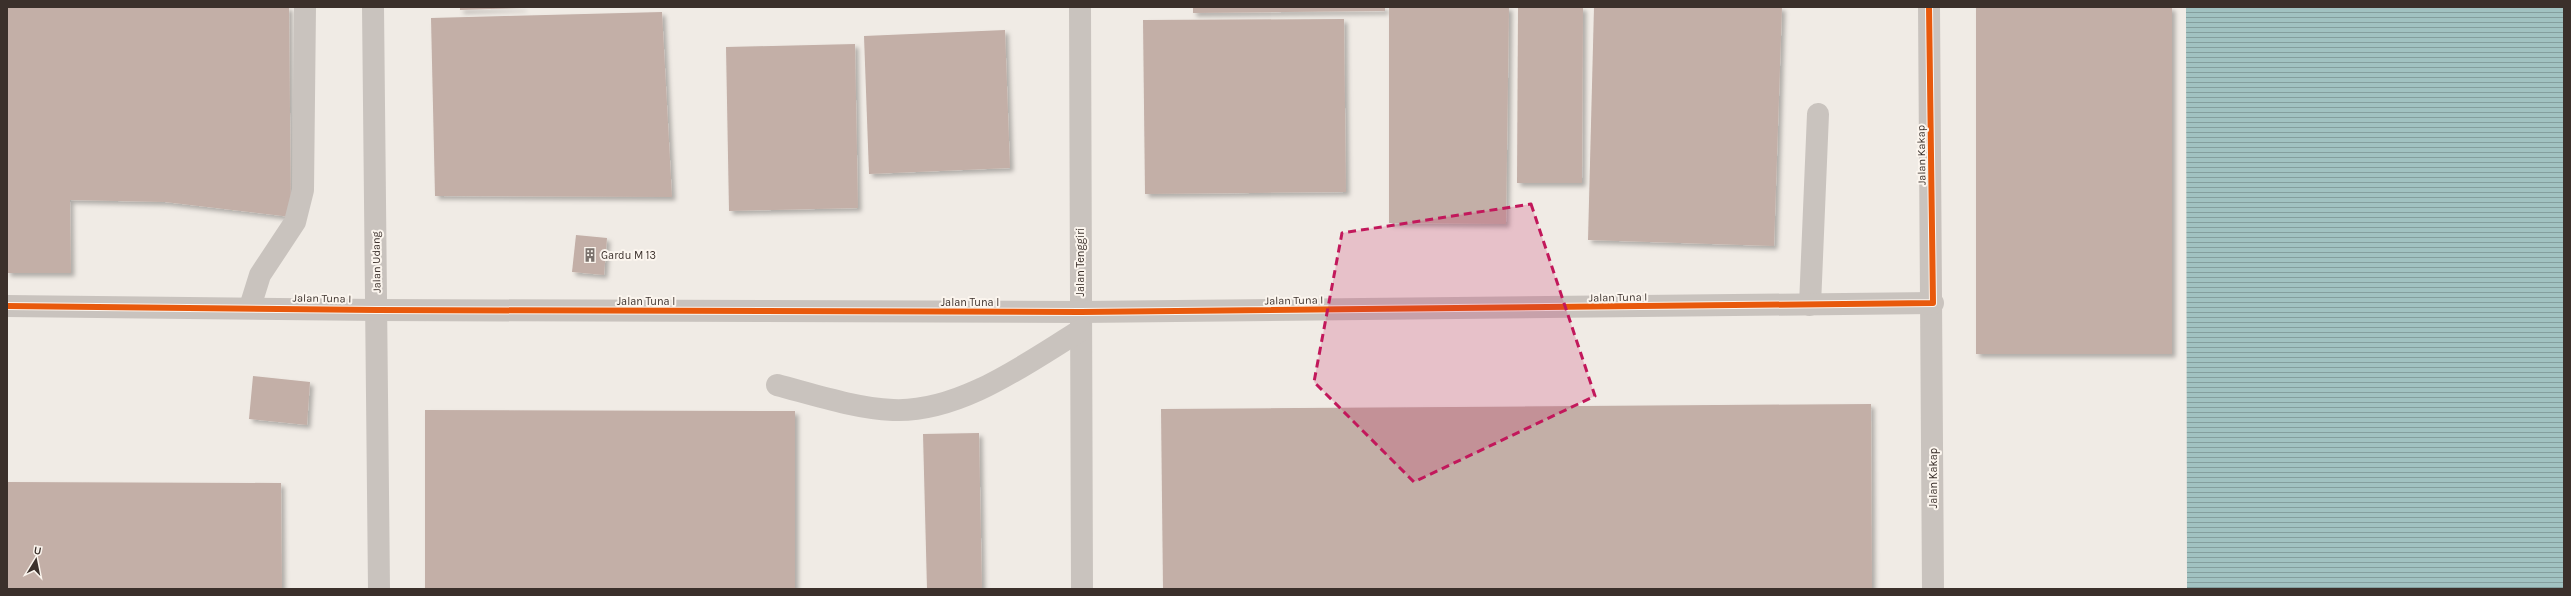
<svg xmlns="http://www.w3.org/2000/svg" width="2571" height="596" viewBox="0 0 2571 596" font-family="Karla,sans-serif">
	<defs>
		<pattern id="water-rules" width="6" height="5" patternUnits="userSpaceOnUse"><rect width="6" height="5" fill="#a1c2c1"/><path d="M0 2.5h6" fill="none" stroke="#849e9d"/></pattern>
		<filter id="shadow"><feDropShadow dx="3.5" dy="3.5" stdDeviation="2" flood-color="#0004"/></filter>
	</defs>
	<rect width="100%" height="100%" fill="#f0ebe5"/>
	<!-- water -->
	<polygon fill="url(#water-rules)" points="2186,7 2564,7 2564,589 2187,589"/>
	<!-- building -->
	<g fill="#c3afa7" filter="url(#shadow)">
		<polygon points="7,7 289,7 291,217 165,202 70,200 71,273 7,273"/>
		<polygon points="460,7 523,7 523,8 460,10"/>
		<polygon points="1193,7 1385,7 1385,11 1193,13"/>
		<polygon points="1389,7 1509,7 1506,224 1389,223"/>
		<polygon points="1518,7 1583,7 1582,183 1517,183"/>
		<polygon points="1594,7 1782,7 1774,246 1588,240"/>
		<rect x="1976" y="7" width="196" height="347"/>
		<polygon points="662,12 672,197 435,196 431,18"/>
		<polygon points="1344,19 1346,192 1145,194 1143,20"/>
		<polygon points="1005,30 1010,168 869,174 864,36"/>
		<polygon points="855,44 858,208 729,211 726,47"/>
		<polygon points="576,235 607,238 604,275 572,272"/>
		<polygon points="253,376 310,382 307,425 249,419"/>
		<polygon points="1871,404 1872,589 1163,589 1161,409"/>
		<polygon points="425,410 795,411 795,589 425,589"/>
		<polygon points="979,433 982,589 927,589 923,434"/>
		<polygon points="7,482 281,483 282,589 7,589"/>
	</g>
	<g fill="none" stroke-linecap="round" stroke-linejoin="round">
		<!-- minor -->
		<g stroke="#c9c3be" stroke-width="22">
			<polyline points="373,7 379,589"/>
			<polyline points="1080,7 1082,589"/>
			<polyline points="1929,7 1933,589"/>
			<polyline points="1810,305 1818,114"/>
			<polyline points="7,306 377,310 1081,312 1933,303"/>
			<polyline points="250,307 260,275 295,222 303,190 305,7"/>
			<path d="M777,385c38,10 77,23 116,25 67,3 134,-47 188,-80"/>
		</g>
		<defs>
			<polyline id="cycleway" points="7,306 377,310 1081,312 1933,303 1929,7"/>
		</defs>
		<!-- cycleway casing -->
		<use href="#cycleway" stroke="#fbf5ee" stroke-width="8"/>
		<!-- cycleway -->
		<use href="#cycleway" stroke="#e8590c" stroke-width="6"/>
	</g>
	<!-- marked area -->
	<path fill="#c2185b" fill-opacity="0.2" stroke="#c2185b" stroke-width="3" stroke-dasharray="8 5" stroke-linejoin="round" d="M1531,204l64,192 -181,86 -100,-100 28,-149z"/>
	<!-- icons -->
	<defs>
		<symbol id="building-bare" viewBox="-9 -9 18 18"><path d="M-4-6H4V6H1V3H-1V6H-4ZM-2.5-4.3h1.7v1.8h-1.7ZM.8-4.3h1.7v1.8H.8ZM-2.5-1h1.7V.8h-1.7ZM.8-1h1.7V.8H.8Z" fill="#7a716c" stroke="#fbf5ee" stroke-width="2.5" paint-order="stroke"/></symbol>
	</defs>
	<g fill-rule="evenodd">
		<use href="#building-bare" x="580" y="245" width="20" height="20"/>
	</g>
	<g text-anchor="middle" stroke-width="4" stroke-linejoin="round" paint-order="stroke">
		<!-- street labels -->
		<g font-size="11" fill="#3b302b" stroke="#fbf5ee">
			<text transform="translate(1921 155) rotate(-91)" y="4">Jalan Kakap</text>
			<text transform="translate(376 262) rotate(-91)" y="4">Jalan Udang</text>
			<text transform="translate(1080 262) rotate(-90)" y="4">Jalan Tenggiri</text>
			<text transform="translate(1618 297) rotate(-1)" y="4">Jalan Tuna I</text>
			<text transform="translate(322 298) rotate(1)" y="4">Jalan Tuna I</text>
			<text transform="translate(1294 300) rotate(-1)" y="4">Jalan Tuna I</text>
			<text x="646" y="305">Jalan Tuna I</text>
			<text x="970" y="306">Jalan Tuna I</text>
			<text transform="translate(1933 478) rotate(-90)" y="4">Jalan Kakap</text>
		</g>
		<!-- poi labels -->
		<g font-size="11" fill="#3b302b" stroke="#fbf5ee" text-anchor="start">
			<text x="601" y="259">Gardu M 13</text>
		</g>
	</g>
	<!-- border -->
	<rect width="2571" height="596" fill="none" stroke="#3b302b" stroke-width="16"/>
	<!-- north arrow -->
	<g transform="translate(36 560) rotate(10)" stroke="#fbf5ee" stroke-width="3" paint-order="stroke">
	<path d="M0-3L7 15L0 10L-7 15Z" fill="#3b302b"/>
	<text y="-6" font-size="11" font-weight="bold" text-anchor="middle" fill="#3b302b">U</text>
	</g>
</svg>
